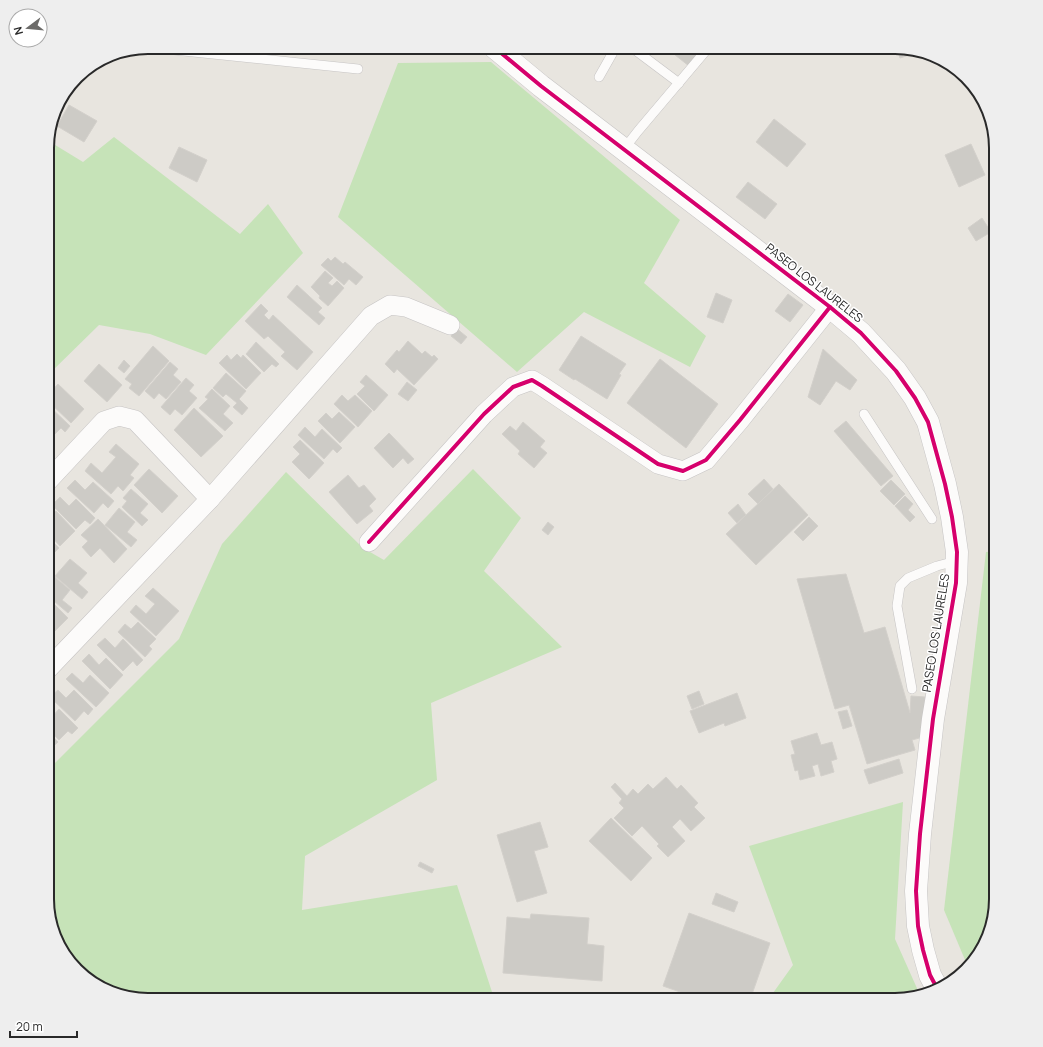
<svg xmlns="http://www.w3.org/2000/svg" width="1043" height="1047" viewBox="0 0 1043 1047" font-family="Manrope,sans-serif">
	<rect width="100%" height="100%" fill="#e8e5df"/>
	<!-- green -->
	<g fill="#c6e3b8">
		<polygon points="491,62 680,220 644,283 706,336 690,367 584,312 517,372 338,217 398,63"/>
		<polygon points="114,137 240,234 268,204 303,253 206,355 150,334 99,325 47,376 47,140 83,162"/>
		<polygon points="473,469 521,518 484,571 562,647 431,703 437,780 305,856 302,910 457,885 492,992 625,1000 148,1000 109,992 72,966 55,938 47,900 47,771 179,639 222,544 286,472 363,548 384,560"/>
		<polygon points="996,551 996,899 988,938 968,967 944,910 986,552"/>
		<polygon points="903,802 895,939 920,995 896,1000 768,1000 793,965 749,846"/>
	</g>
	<!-- building -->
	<g fill="#cdcbc6" stroke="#d3d0cb">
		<polygon points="665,47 699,47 702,49 689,66"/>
		<polygon points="897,47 902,47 919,52 900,58"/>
		<polygon points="69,105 97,121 84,142 57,126"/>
		<polygon points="774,119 806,144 787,167 756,142"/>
		<polygon points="971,144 985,175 959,187 945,155"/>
		<polygon points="179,147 207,160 197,182 169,168"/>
		<polygon points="748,182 777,204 765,219 736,197"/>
		<polygon points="982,218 991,232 976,241 968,228"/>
		<polygon points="335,257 343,264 345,262 363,277 356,285 349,279 344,285 321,265 328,258 331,261"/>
		<polygon points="325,271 333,278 328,283 332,286 337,281 344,288 328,306 319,298 320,296 311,287"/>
		<polygon points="297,285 322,308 318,312 325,318 319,325 287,297"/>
		<polygon points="716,293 732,300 723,323 707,317"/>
		<polygon points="788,294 803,305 790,322 775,311"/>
		<polygon points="261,304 268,311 264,315 269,320 273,315 313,352 297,370 281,356 285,352 268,336 264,339 245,321"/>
		<polygon points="456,328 467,337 461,344 451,336"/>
		<polygon points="581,336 626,364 619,374 621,375 607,399 575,379 574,380 559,370"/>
		<polygon points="408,341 422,354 425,351 432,357 434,355 438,359 414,385 397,369 394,373 385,364 397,350 399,352"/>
		<polygon points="256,342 279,364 276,367 272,364 264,372 246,354"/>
		<polygon points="153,346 169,361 139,396 129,388 132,384 125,379"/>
		<polygon points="823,349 857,380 850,390 836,381 820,405 808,397"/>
		<polygon points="237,354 241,358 243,355 261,373 246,389 219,363 227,355 231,360"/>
		<polygon points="660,359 718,404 686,448 627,403"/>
		<polygon points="124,360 130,366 124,373 118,368"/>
		<polygon points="170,362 178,369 173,375 181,382 166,399 159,393 154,399 145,391"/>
		<polygon points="99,364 122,385 107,402 84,381"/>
		<polygon points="226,373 246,391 239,399 248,408 242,415 233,407 237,403 226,394 223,397 213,388"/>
		<polygon points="366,375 388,395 374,411 357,394 365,386 360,382"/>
		<polygon points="186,378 194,385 189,391 197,398 182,415 175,409 170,415 161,407"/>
		<polygon points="407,382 417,390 408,401 398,394"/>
		<polygon points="58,384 84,409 71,423 48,401 53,395 50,393"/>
		<polygon points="212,389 230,406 223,414 233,423 225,431 199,408 208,399 205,397"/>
		<polygon points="342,395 348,401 355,395 372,411 358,427 334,404"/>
		<polygon points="47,404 70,426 65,432 61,428 52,437 47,431"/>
		<polygon points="194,408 223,436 201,457 174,430"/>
		<polygon points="339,412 355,427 340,443 318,421 326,413 332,419"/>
		<polygon points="846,421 893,476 881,486 834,431"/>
		<polygon points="523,422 545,441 540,447 547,453 534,468 518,454 520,451 502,434 510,426 516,431"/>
		<polygon points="305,427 315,437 322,429 342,448 337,453 333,449 324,459 298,435"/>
		<polygon points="389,433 414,459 408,464 403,458 393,468 374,448"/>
		<polygon points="300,440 324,463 309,479 292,462 300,454 293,447"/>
		<polygon points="116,444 139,464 130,475 134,478 123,491 118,486 111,494 85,471 91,463 102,473 116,457 109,452"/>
		<polygon points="149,469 178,496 162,513 134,485"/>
		<polygon points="348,475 359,488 364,485 376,499 369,506 373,511 357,524 329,492"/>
		<polygon points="764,479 773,489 758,504 748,494"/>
		<polygon points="75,480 85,490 93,482 114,501 108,508 103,503 94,513 67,488"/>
		<polygon points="891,480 905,494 894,505 880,491"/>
		<polygon points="779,484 808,515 756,565 726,534"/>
		<polygon points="131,489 148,504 140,513 148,520 142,526 122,507 127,501 123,498"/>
		<polygon points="905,496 913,504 908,510 915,517 910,522 895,506"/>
		<polygon points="60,497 69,506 76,499 95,518 90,524 85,520 76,529 52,505"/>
		<polygon points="738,504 746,515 737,523 728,513"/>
		<polygon points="119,508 135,522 127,532 137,540 131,547 105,525"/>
		<polygon points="56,511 75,531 60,546 47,532 47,520"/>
		<polygon points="809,517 818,526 803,541 794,532"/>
		<polygon points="98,519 127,549 114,563 100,548 91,557 82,547 88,541 81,535"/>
		<polygon points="548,522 554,527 548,535 542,530"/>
		<polygon points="47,536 59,548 47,560"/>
		<polygon points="70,559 87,573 78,583 88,592 82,599 55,576"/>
		<polygon points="49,572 70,590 62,600 72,608 68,613 47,595 47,575"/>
		<polygon points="846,574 864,633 885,627 910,713 911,696 925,697 923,737 912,740 915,750 867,764 849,705 835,709 797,579"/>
		<polygon points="153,588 179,611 156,636 130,612 136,605 146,614 155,604 145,596"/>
		<polygon points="47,597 68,618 50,636 47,633"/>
		<polygon points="138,622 156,639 149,646 152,649 145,657 118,632 125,624 131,629"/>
		<polygon points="105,638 115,648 123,639 143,660 137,666 133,661 123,671 97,645"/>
		<polygon points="89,654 99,665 106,658 123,675 110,689 82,661"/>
		<polygon points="72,673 83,683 90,675 109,693 96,707 66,679"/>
		<polygon points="58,690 66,698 74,690 93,709 88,715 84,711 75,721 50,697"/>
		<polygon points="699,691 704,704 692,709 687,696"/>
		<polygon points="737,693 746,718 725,726 724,723 699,733 690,711"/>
		<polygon points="59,709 78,728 72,734 68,731 59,740 47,728 47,714 51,718"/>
		<polygon points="847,710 852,726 843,729 838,712"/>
		<polygon points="47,731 58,742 47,752"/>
		<polygon points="817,733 821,745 832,742 837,759 831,761 834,772 821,776 818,764 812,766 815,776 800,780 798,770 795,771 791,755 795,754 791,741"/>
		<polygon points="899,759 903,773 869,784 864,770"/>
		<polygon points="666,777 677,789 681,785 698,803 694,807 705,818 691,831 680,819 672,827 685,841 668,857 657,846 659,844 642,826 632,836 614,818 624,808 619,803 622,799 611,787 615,783 627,796 633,789 638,794 648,784 653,789"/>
		<polygon points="611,818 652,858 631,881 589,841"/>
		<polygon points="540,822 548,847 534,851 547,893 517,902 497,835"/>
		<polygon points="420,862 434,869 432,873 418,866"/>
		<polygon points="716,893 738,902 734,912 712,904"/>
		<polygon points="689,913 770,943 750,1000 703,1000 663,986"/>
		<polygon points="531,914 589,918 587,944 604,946 602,981 503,973 507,917 530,919"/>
	</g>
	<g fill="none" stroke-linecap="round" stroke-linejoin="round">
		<defs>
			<g id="service">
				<polyline points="145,47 358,69"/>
				<polyline points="631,47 679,83"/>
				<polyline points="599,77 616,47"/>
				<polyline points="624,149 638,131 709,47"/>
				<polyline points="864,414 932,519"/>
				<polyline points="912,689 897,606 900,586 908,578 937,566 956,561"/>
			</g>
			<g id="minor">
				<polyline points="47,482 104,421 119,416 135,420 210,499"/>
				<polyline points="369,542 484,414 513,387 532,380 542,386 658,464 683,471 706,460 740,420 830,307"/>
				<polyline points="47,670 210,499 371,316 390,305 406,307 450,325"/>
			</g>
			<polyline id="tertiary" points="494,47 541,86 830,307 861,333 896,371 915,398 928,422 945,484 952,517 957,552 956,583 933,719 920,834 916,891 918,926 923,950 930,975 938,990"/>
		</defs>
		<!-- service casing -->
		<use href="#service" stroke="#c6c4c4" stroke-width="10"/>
		<!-- minor casing -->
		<use href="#minor" stroke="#c6c4c4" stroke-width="20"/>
		<!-- tertiary casing -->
		<use href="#tertiary" stroke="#c6c4c4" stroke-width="23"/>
		<!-- service -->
		<use href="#service" stroke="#fcfbfa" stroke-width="9"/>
		<!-- minor -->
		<use href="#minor" stroke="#fcfbfa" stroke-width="19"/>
		<!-- tertiary -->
		<use href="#tertiary" stroke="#fcfbfa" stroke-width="22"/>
		<defs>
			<g id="cycleway">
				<polyline points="494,47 541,86 830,307 861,333 896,371 915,398 928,422 945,484 952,517 957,552 956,583 933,719 920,834 916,891 918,926 923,950 930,975 938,990"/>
				<polyline points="369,542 484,414 513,387 532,380 542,386 658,464 683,471 706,460 740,420 830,307"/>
			</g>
		</defs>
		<!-- cycleway casing -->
		<use href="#cycleway" stroke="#fff" stroke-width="6"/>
		<!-- cycleway -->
		<use href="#cycleway" stroke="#d6006c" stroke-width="4"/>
	</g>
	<g text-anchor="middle" stroke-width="3" stroke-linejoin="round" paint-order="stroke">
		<!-- street labels -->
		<g font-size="12" fill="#292929" stroke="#fff">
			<text transform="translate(814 283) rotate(38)" y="4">PASEO LOS LAURELES</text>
			<text transform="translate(936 633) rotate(-81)" y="4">PASEO LOS LAURELES</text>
		</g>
	</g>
	<!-- crop -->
	<path d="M0 0H1043V1047H0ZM148 54H895A94 94 0 0 1 989 148V899A94 94 0 0 1 895 993H148A94 94 0 0 1 54 899V148A94 94 0 0 1 148 54Z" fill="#eee" fill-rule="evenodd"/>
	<path fill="none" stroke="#292929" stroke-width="2" d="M148 54H895A94 94 0 0 1 989 148V899A94 94 0 0 1 895 993H148A94 94 0 0 1 54 899V148A94 94 0 0 1 148 54Z"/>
	<!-- north arrow -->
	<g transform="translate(28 28) rotate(254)"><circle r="19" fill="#ffffff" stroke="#a9a9a9"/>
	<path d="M0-3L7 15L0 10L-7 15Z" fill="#6c6b69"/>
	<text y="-6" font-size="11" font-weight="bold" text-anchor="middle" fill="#292929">N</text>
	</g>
	<!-- scale -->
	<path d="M10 1031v6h67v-6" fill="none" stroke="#292929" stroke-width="2"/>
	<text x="16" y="1031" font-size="12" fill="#292929" stroke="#ffffff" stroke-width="3" paint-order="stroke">20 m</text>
</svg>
